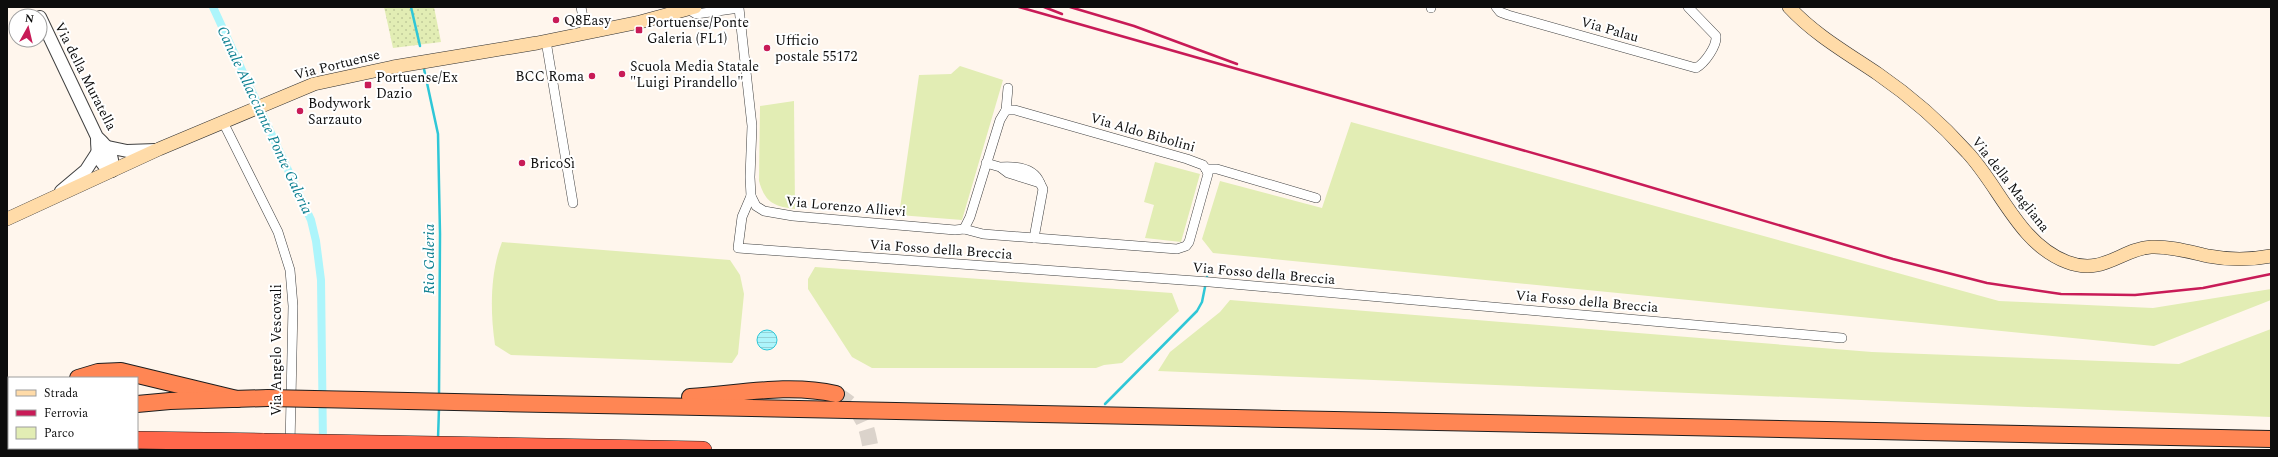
<svg xmlns="http://www.w3.org/2000/svg" width="2278" height="457" viewBox="0 0 2278 457" font-family="Spectral,serif">
	<defs>
		<pattern id="grass-dots" width="8" height="8" patternUnits="userSpaceOnUse"><rect width="8" height="8" fill="#e2edb4"/><path d="M2 2h.1M6 6h.1" fill="none" stroke="#c1ca9a" stroke-width="1.8" stroke-linecap="round"/></pattern>
		<pattern id="water-rules" width="6" height="5" patternUnits="userSpaceOnUse"><rect width="6" height="5" fill="#adf5fb"/><path d="M0 2.5h6" fill="none" stroke="#94d1d6"/></pattern>
	</defs>
	<rect width="100%" height="100%" fill="#fff6ed"/>
	<!-- grass -->
	<polygon fill="url(#grass-dots)" points="384,7 434,7 441,42 393,48"/>
	<!-- park -->
	<g fill="#e2edb4">
		<polygon points="960,66 1003,80 962,220 899,215 919,75 951,74"/>
		<path d="M794,101l1,108c-22,-3 -30,-7 -36,-28l1,-75z"/>
		<polygon points="1351,122 1999,301 2153,308 2271,289 2271,300 2154,346 1213,253 1202,239 1220,181 1322,208"/>
		<polygon points="1155,162 1200,174 1181,242 1145,238 1154,205 1144,202"/>
		<path d="M502,242l228,18 10,15 4,19 -6,60 -6,9 -221,-8 -16,-10c-5,-34 -5,-72 7,-103z"/>
		<polygon points="815,267 1172,293 1179,311 1122,363 1104,365 1096,368 872,368 852,357 808,289 808,279"/>
		<polygon points="1230,300 1872,352 2179,364 2271,329 2271,417 1158,371 1170,352 1220,312"/>
	</g>
	<!-- water -->
	<circle fill="url(#water-rules)" stroke="#2fc7d7" cx="767" cy="340" r="10"/>
	<g fill="none" stroke-linecap="round" stroke-linejoin="round">
		<!-- stream -->
		<g stroke="#2fc7d7" stroke-width="2.5">
			<polyline points="411,7 420,46"/>
			<polyline points="424,69 438,134 440,234 439,397"/>
			<polyline points="1105,404 1197,311 1202,302 1207,277"/>
			<polyline points="438,439 439,408"/>
		</g>
		<!-- canal -->
		<polyline stroke="#adf5fb" stroke-width="8" points="213,7 311,220 316,241 321,280 323,446"/>
		<!-- trunk-tunnel -->
		<g stroke="#dbd3cb" stroke-width="16" stroke-dasharray="16 8" stroke-linecap="butt">
			<path d="M836,394c26,16 30,27 35,56"/>
			<polyline points="31,450 32,448"/>
		</g>
		<defs>
			<g id="minor">
				<polyline points="581,7 586,33"/>
				<path d="M1496,7l4,5 8,3 188,53c9,-5 21,-22 20,-32l-28,-29"/>
				<polyline points="1431,8 1431,7"/>
				<polyline points="688,9 696,14 739,8 752,126 750,177 751,196 756,206 764,211 793,216 955,230 964,229 983,234 1177,249 1186,246 1189,242 1208,174 1206,169"/>
				<polyline points="546,41 573,203"/>
				<polyline points="1006,110 1015,110 1187,159 1203,165 1206,169"/>
				<polyline points="223,122 278,232 290,270 293,306 290,445"/>
				<path d="M986,163l14,4 8,6 32,10c-6,-16 -26,-17 -40,-16"/>
				<polyline points="1206,169 1217,169 1316,198"/>
				<polyline points="751,196 742,217 738,248 1210,282 1842,338"/>
				<polyline points="964,229 970,217 1000,120 1006,110 1008,88"/>
				<polyline points="1034,238 1043,189 1040,183"/>
			</g>
			<g id="tertiary">
				<path d="M40,17l57,120c12,11 17,18 15,34 -15,-8 -15,-18 -15,-34"/>
				<polyline points="108,147 127,151 156,150"/>
				<polyline points="61,191 86,170 97,153"/>
			</g>
			<g id="secondary">
				<path d="M1789,7c26,28 58,46 89,67 32,22 63,49 89,78 33,35 52,92 100,110 36,14 54,-13 84,-15 19,-1 39,5 57,9 21,4 42,4 63,0"/>
				<polyline points="7,219 159,149 314,84 393,67 537,43 640,22 695,7"/>
			</g>
			<g id="trunk">
				<polyline points="78,378 98,372 121,371 237,399"/>
				<path d="M690,397c49,-3 98,-14 146,-3"/>
				<polyline points="501,403 2271,439"/>
				<polyline points="137,404 170,401 268,398"/>
				<polyline points="7,418 9,418"/>
			</g>
			<g id="motorway">
				<polyline points="7,437 9,437"/>
				<polyline points="137,440 264,442"/>
				<polyline points="498,446 703,450"/>
			</g>
		</defs>
		<!-- minor casing -->
		<use href="#minor" stroke="#404040" stroke-width="10"/>
		<!-- tertiary casing -->
		<use href="#tertiary" stroke="#404040" stroke-width="14"/>
		<!-- secondary casing -->
		<use href="#secondary" stroke="#2f2f2f" stroke-width="14"/>
		<!-- trunk casing -->
		<use href="#trunk" stroke="#1e1e1e" stroke-width="18"/>
		<!-- motorway casing -->
		<use href="#motorway" stroke="#1e1e1e" stroke-width="18"/>
		<!-- minor -->
		<use href="#minor" stroke="#fff" stroke-width="9"/>
		<!-- tertiary -->
		<use href="#tertiary" stroke="#fff" stroke-width="12"/>
		<!-- secondary -->
		<use href="#secondary" stroke="#ffdba8" stroke-width="13"/>
		<!-- trunk -->
		<use href="#trunk" stroke="#ff8654" stroke-width="16"/>
		<!-- motorway -->
		<use href="#motorway" stroke="#ff674b" stroke-width="17"/>
		<!-- rail -->
		<g stroke="#c81b57" stroke-width="2.5">
			<polyline points="1019,7 1596,171 1893,259 1987,283 2061,294 2135,295 2203,288 2271,274"/>
			<polyline points="1044,7 1062,14"/>
			<polyline points="1070,7 1134,26 1237,64"/>
		</g>
		<defs>
			<polyline id="trunk-bridge" points="268,398 501,403"/>
			<polyline id="motorway-bridge" points="264,442 498,446"/>
		</defs>
		<!-- trunk-bridge casing -->
		<use href="#trunk-bridge" stroke="#1e1e1e" stroke-width="18" stroke-linecap="butt"/>
		<!-- motorway-bridge casing -->
		<use href="#motorway-bridge" stroke="#1e1e1e" stroke-width="18" stroke-linecap="butt"/>
		<!-- trunk-bridge -->
		<use href="#trunk-bridge" stroke="#ff8654" stroke-width="16"/>
		<!-- motorway-bridge -->
		<use href="#motorway-bridge" stroke="#ff674b" stroke-width="17"/>
	</g>
	<!-- markers -->
	<g fill="#c81b57" stroke="#fff" stroke-width="1.5">
		<circle cx="556" cy="20" r="4"/>
		<rect x="635" y="26" width="8" height="8" rx="2"/>
		<circle cx="767" cy="48" r="4"/>
		<circle cx="622" cy="74" r="4"/>
		<circle cx="592" cy="76" r="4"/>
		<rect x="364" y="81" width="8" height="8" rx="2"/>
		<circle cx="300" cy="111" r="4"/>
		<circle cx="522" cy="163" r="4"/>
	</g>
	<g text-anchor="middle" stroke-width="4" stroke-linejoin="round" paint-order="stroke">
		<!-- poi labels -->
		<g font-size="14" fill="#0d0d0d" stroke="#fff" text-anchor="start">
			<text x="564" y="25">Q8Easy</text>
			<text x="647" y="27">Portuense/Ponte<tspan x="647" dy="16">Galeria (FL1)</tspan></text>
			<text x="775" y="45">Ufficio<tspan x="775" dy="16">postale 55172</tspan></text>
			<text x="630" y="71">Scuola Media Statale<tspan x="630" dy="16">"Luigi Pirandello"</tspan></text>
			<text x="584" y="81" text-anchor="end">BCC Roma</text>
			<text x="376" y="82">Portuense/Ex<tspan x="376" dy="16">Dazio</tspan></text>
			<text x="308" y="108">Bodywork<tspan x="308" dy="16">Sarzauto</tspan></text>
			<text x="530" y="168">BricoSì</text>
		</g>
		<!-- street labels -->
		<g font-size="14" fill="#0d0d0d" stroke="#fff">
			<text transform="translate(1610 29) rotate(16)" y="5">Via Palau</text>
			<text transform="translate(337 64) rotate(-14)" y="5">Via Portuense</text>
			<text transform="translate(86 76) rotate(63)" y="5">Via della Muratella</text>
			<text transform="translate(1143 132) rotate(16)" y="5">Via Aldo Bibolini</text>
			<text transform="translate(2011 184) rotate(52)" y="5">Via della Magliana</text>
			<text transform="translate(846 206) rotate(5)" y="5">Via Lorenzo Allievi</text>
			<text transform="translate(941 249) rotate(4)" y="5">Via Fosso della Breccia</text>
			<text transform="translate(1264 273) rotate(5)" y="5">Via Fosso della Breccia</text>
			<text transform="translate(1587 301) rotate(5)" y="5">Via Fosso della Breccia</text>
			<text transform="translate(276 350) rotate(-90)" y="5">Via Angelo Vescovali</text>
		</g>
		<!-- water labels -->
		<g font-size="15" font-style="italic" fill="#0e8091" stroke="#fff">
			<text transform="translate(265 120) rotate(65)" y="5">Canale Allacciante Ponte Galeria</text>
			<text transform="translate(429 259) rotate(-90)" y="5">Rio Galeria</text>
		</g>
	</g>
	<!-- border -->
	<rect width="2278" height="457" fill="none" stroke="#0d0d0d" stroke-width="16"/>
	<!-- legend -->
	<rect x="8" y="377" width="130" height="72" fill="#ffffff" stroke="#9e9e9e"/>
	<rect x="16" y="390" width="20" height="6" fill="#ffdba8" stroke="#9e9e9e"/>
	<text x="44" y="397" font-size="12" fill="#0d0d0d">Strada</text>
	<rect x="16" y="410" width="20" height="6" fill="#c81b57" stroke="#9e9e9e"/>
	<text x="44" y="417" font-size="12" fill="#0d0d0d">Ferrovia</text>
	<rect x="16" y="427" width="20" height="12" fill="#e2edb4" stroke="#9e9e9e"/>
	<text x="44" y="437" font-size="12" fill="#0d0d0d">Parco</text>
	<!-- north arrow -->
	<g transform="translate(28 28) rotate(8)"><circle r="19" fill="#ffffff" stroke="#9e9e9e"/>
	<path d="M0-3L7 15L0 10L-7 15Z" fill="#c81b57"/>
	<text y="-6" font-size="11" font-weight="bold" text-anchor="middle" fill="#0d0d0d">N</text>
	</g>
</svg>
